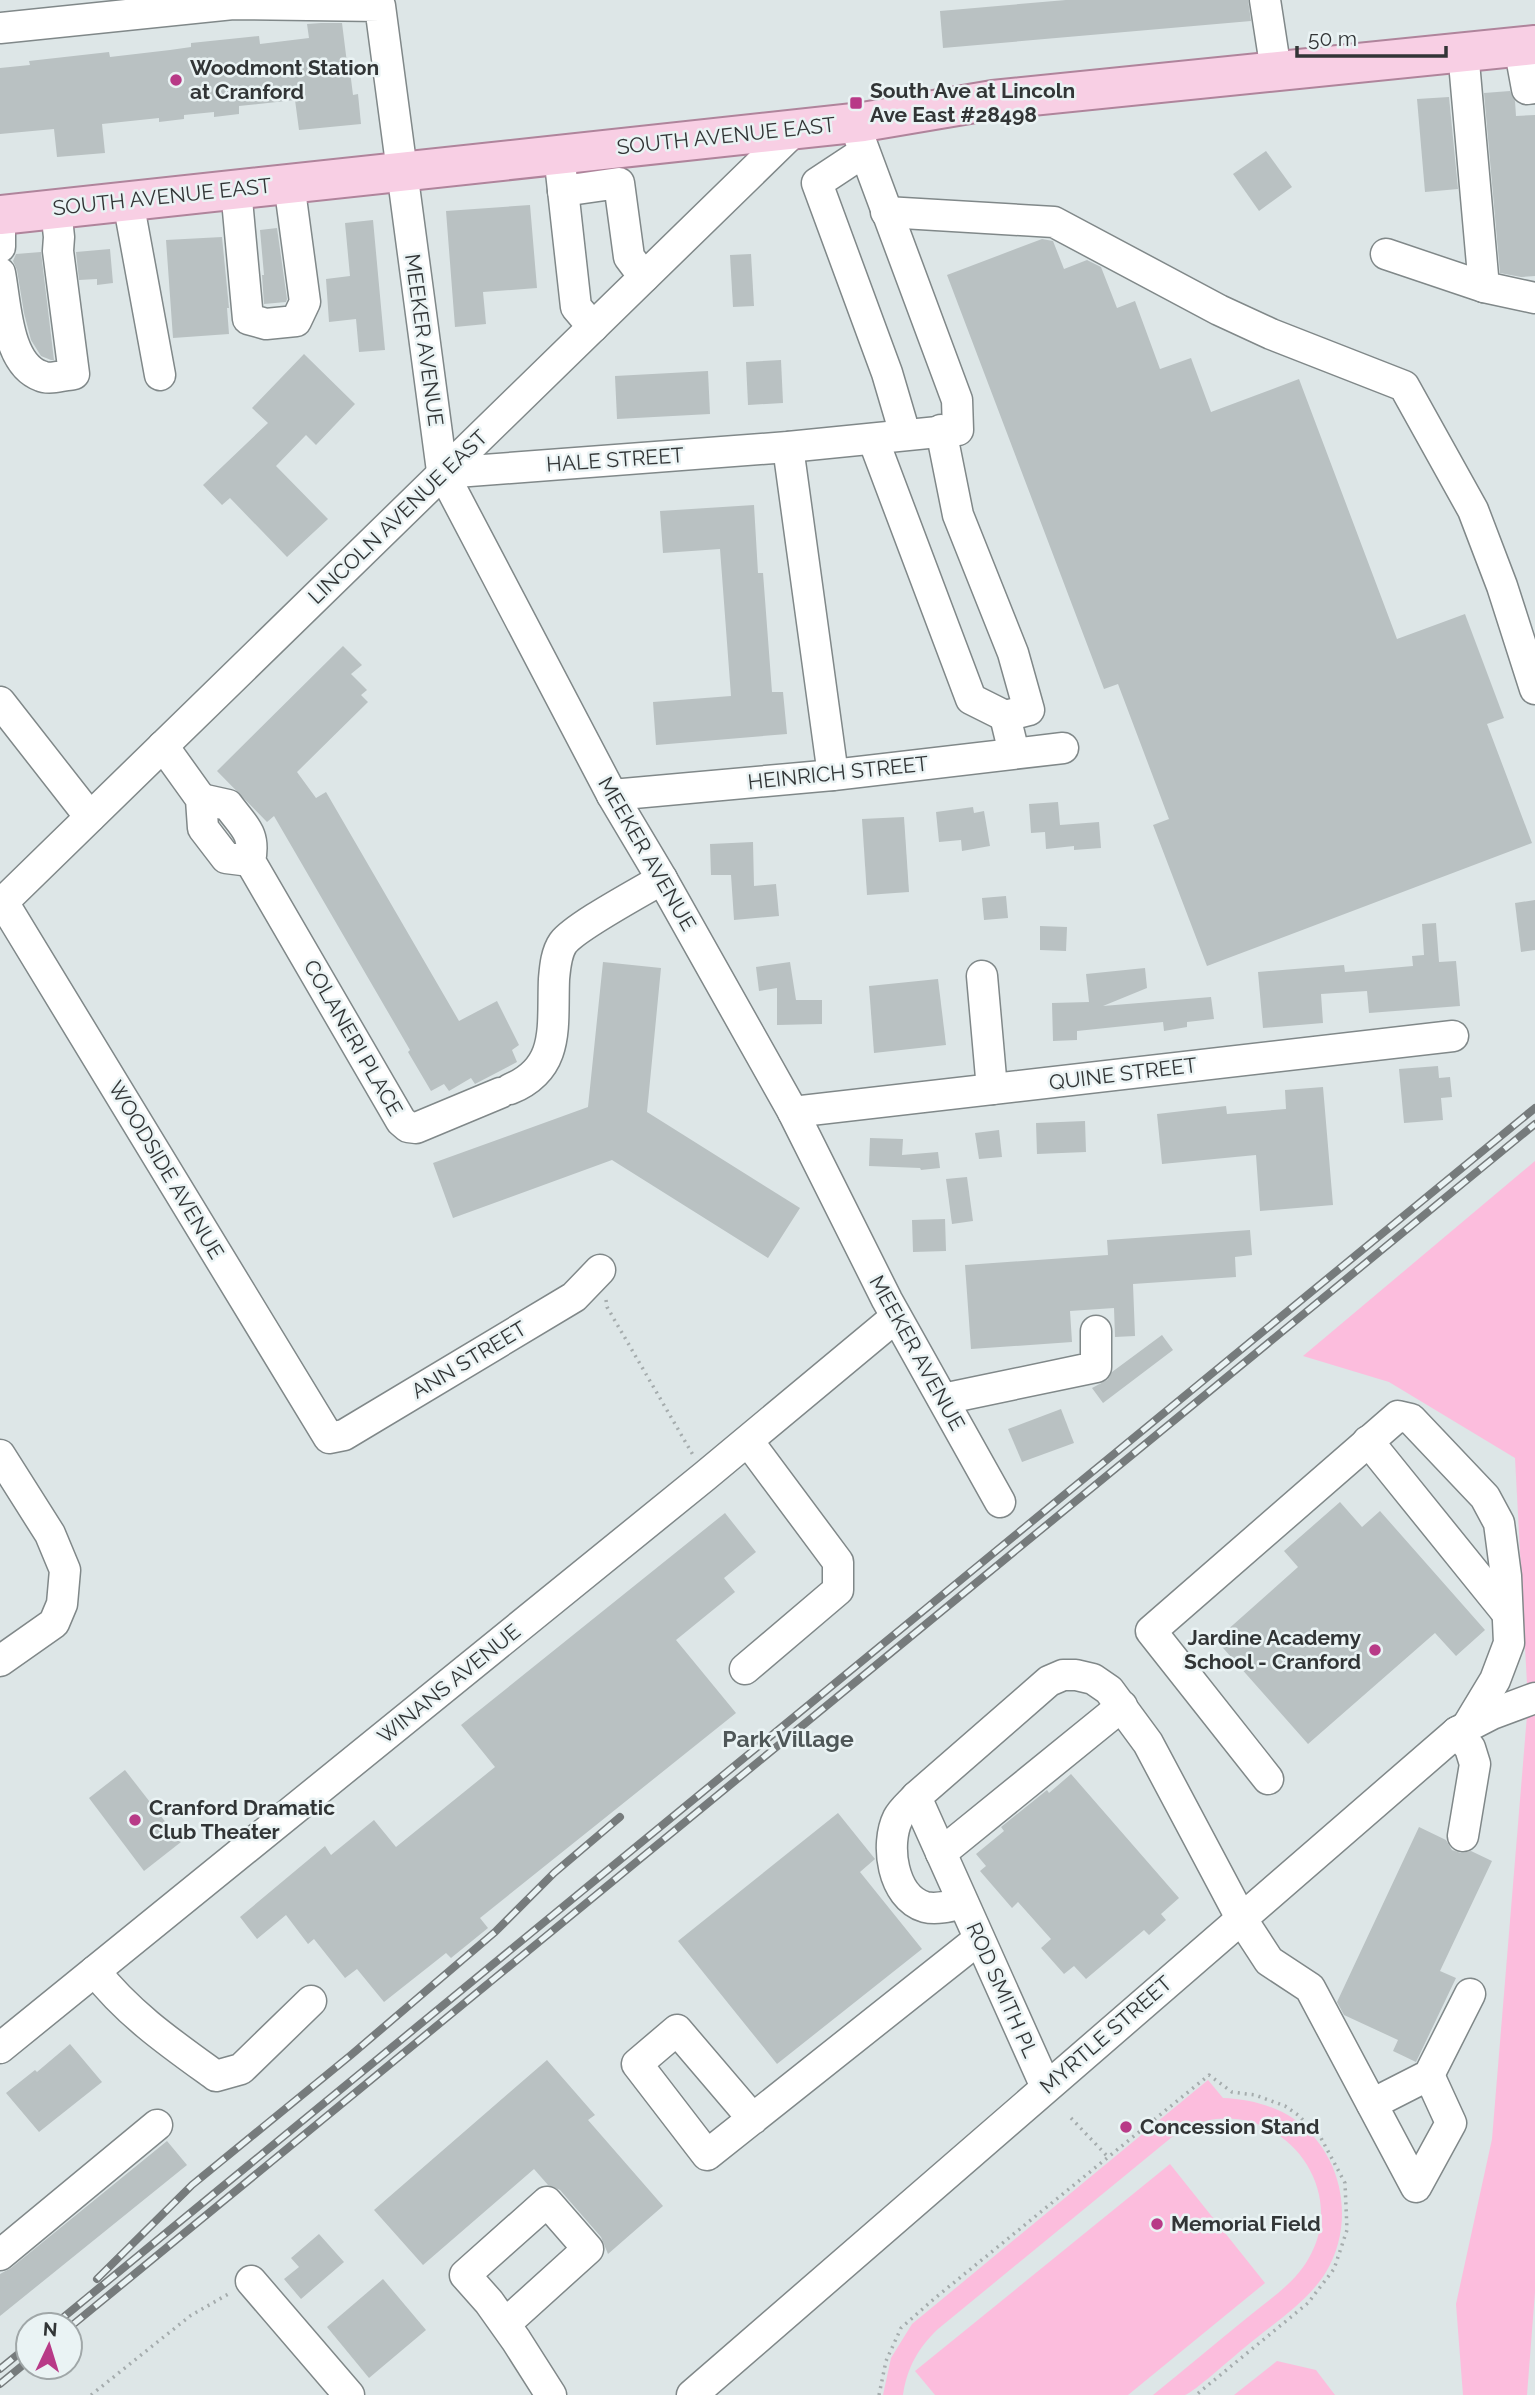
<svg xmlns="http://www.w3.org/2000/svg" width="1535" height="2395" viewBox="0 0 1535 2395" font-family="Raleway,sans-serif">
	<rect width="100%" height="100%" fill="#dde6e7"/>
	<!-- green -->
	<g fill="#fcbddd">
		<polygon points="1535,1161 1535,2292 1527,2395 1463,2395 1456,2304 1492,2139 1528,1703 1515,1458 1389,1382 1303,1356"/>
		<path d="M1208,2080l15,18c25,1 50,7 71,21 49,34 62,103 32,153 -19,31 -55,53 -82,76 -10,8 -51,45 -59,47 -9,0 -23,0 -32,0 32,-26 63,-52 95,-78 23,-19 50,-36 63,-63 34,-65 -23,-143 -95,-135 -17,2 -31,9 -44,18l-234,192c-20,19 -31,39 -35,66h-20l8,-37 21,-34z"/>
		<polygon points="1170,2164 1265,2283 1128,2395 935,2395 915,2371"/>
		<polygon points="1277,2361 1316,2370 1335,2395 1234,2395"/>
	</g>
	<!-- building -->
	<g fill="#b9c1c2">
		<polygon points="1066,0 1248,0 1251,21 943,48 940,11"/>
		<polygon points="321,23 342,23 347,63 349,63 353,95 358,94 361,124 299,130 295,100 239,106 239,114 214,117 214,112 184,115 184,119 159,122 159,118 102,124 105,153 57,157 54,129 0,134 0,68 30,65 29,61 109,52 110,57 170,50 191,47 191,43 259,36 260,44 309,38 307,24"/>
		<polygon points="1510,91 1515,101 1516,116 1535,115 1535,276 1521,277 1500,273 1484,93"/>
		<polygon points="1449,97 1458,189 1425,192 1417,99"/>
		<polygon points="1266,151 1292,187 1259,211 1233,174"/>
		<polygon points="530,205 537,288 483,292 486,324 455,327 446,211"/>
		<polygon points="373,220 385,350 359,352 356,319 329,322 326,279 350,276 345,223"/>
		<polygon points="277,228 287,299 286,302 264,304 262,275 264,275 260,230"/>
		<polygon points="222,237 229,308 227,308 229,334 173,338 166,240"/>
		<polygon points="1042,239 1053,241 1064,269 1087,260 1101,267 1117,308 1135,301 1160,369 1191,358 1211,412 1299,379 1397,639 1465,614 1504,718 1487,724 1532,843 1207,966 1153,825 1169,819 1118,684 1104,689 947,275"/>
		<polygon points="110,249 113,283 97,285 97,279 79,280 76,252"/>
		<polygon points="41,252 54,360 51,360 41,356 31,340 24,313 17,270 13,261 16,254"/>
		<polygon points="751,254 754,306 733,307 730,255"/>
		<polygon points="304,354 355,404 316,445 306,435 276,466 328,519 287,557 230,498 222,505 203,485 268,423 252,408"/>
		<polygon points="781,360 783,403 748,405 746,362"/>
		<polygon points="708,371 710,414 617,419 615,376"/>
		<polygon points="754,505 758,573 763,573 772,692 783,692 787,734 656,745 653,702 731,696 720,549 663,553 660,511"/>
		<polygon points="343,646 362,665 351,674 367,690 361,695 368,702 297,772 316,798 326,792 459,1021 497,1001 519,1045 512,1050 517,1062 475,1084 471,1078 449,1091 444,1084 431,1091 408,1052 410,1050 274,816 267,822 217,771"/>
		<polygon points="1058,802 1060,825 1099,822 1101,848 1074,850 1074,846 1046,849 1045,832 1031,833 1029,804"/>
		<polygon points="973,807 974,813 984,811 990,846 962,851 961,840 939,842 936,812"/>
		<polygon points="904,817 909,892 867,895 862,819"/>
		<polygon points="753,842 754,886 776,884 779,916 734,920 731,875 711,875 710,844"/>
		<polygon points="1006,896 1008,918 984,920 982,898"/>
		<polygon points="1535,900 1535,950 1521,952 1515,903"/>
		<polygon points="1436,923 1439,962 1456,961 1460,1006 1369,1013 1367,991 1321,994 1323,1023 1263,1028 1258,972 1344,965 1345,972 1413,966 1412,956 1424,955 1422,924"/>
		<polygon points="1040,926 1067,927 1066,951 1040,950"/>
		<polygon points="603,962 661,968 647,1112 800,1208 768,1258 612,1160 453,1218 433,1163 588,1107"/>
		<polygon points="790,962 796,1000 822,1000 822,1024 777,1025 777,988 759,991 756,967"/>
		<polygon points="1145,968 1147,988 1103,1006 1211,997 1214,1019 1187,1022 1187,1027 1164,1031 1163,1022 1077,1031 1077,1040 1053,1041 1052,1003 1089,1002 1086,974"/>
		<polygon points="938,979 946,1045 874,1053 869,986"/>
		<polygon points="1438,1066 1439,1078 1450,1077 1452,1097 1441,1098 1443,1120 1404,1123 1399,1069"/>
		<polygon points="1323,1087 1333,1205 1260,1211 1256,1155 1162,1164 1157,1114 1226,1106 1227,1114 1286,1109 1285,1090"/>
		<polygon points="1085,1121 1086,1152 1037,1154 1036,1123"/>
		<polygon points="999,1130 1002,1157 979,1159 975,1133"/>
		<polygon points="870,1138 903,1139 902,1155 938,1152 940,1168 921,1170 920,1168 869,1166"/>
		<polygon points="967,1177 973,1221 952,1224 946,1179"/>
		<polygon points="945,1219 946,1251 913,1252 912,1220"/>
		<polygon points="1250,1230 1252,1255 1235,1257 1236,1277 1133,1284 1135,1336 1115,1337 1114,1308 1070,1311 1072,1342 971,1349 965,1265 1108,1255 1107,1240"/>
		<polygon points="1162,1335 1173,1350 1103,1403 1092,1388 1107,1380 1112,1372"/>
		<polygon points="1061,1409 1074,1443 1022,1462 1008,1429"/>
		<polygon points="1340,1502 1362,1527 1380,1511 1485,1630 1456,1656 1435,1633 1308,1744 1216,1640 1298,1567 1284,1551"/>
		<polygon points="725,1513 756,1552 724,1578 735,1592 676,1640 736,1713 480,1918 488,1928 451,1958 446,1953 384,2002 357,1969 345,1978 314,1939 308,1944 286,1915 257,1939 240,1917 325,1846 331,1855 374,1820 396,1847 495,1767 461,1725"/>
		<polygon points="125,1770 181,1842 144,1871 89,1798"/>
		<polygon points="1071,1774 1179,1898 1161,1914 1166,1920 1149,1935 1144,1930 1086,1979 1074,1966 1064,1974 1041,1948 1051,1939 1018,1902 1012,1908 980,1871 986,1866 976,1854 1004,1831 1001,1827 1047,1790 1049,1793"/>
		<polygon points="838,1813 875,1859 860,1872 922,1949 777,2064 678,1941"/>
		<polygon points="1419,1827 1446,1840 1452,1850 1461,1853 1471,1851 1492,1861 1440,1971 1456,1978 1416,2062 1393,2051 1398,2040 1344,2015 1337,2002"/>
		<polygon points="70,2044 102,2082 39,2132 6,2093 35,2070 37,2072"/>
		<polygon points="547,2060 595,2115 588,2120 663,2206 608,2254 601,2237 560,2190 548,2185 534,2169 423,2265 374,2210"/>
		<polygon points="167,2141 187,2165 0,2316 0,2274 11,2268"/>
		<polygon points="319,2234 344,2262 301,2299 284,2279 299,2267 291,2258"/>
		<polygon points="383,2279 426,2330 369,2378 327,2327"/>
	</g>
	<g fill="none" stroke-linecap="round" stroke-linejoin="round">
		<defs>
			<g id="minor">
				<polyline points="1265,0 1276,71"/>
				<polyline points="0,28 233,4 380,6 442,471 612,795 662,879 793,1112 887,1300 1000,1502"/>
				<polyline points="1519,46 1527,89 1535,88"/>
				<polyline points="1463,51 1484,287 1535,298"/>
				<polyline points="864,152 817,183 887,373 905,434"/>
				<polyline points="559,154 576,307 593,327"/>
				<polyline points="236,189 248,319 266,324 296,321 305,302 289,183"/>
				<polyline points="563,191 619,183 629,257 644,277"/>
				<polyline points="128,201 160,375"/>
				<polyline points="886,212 1054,222 1219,310 1271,334 1404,386 1473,510 1502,586 1535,689"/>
				<polyline points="0,233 0,247"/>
				<polyline points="1386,254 1484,287"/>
				<path d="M0,273c6,31 7,91 41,103 8,4 24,-1 33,-2l-16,-123 1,-14 -3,-28"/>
				<polyline points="941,430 958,515 1013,653 1029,710 1005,716 1014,753"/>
				<polyline points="873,439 971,699 1005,716"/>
				<polyline points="788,447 833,775"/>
				<polyline points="443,473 788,447 958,430 957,400 854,123"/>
				<polyline points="0,702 90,817"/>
				<polyline points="163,746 201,799 203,828 226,858 250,861"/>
				<polyline points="612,795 833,775 1063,748"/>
				<path d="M201,799l27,6c16,22 28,28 22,56l151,260 7,6 8,1 84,-35"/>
				<polyline points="3,902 329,1438 344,1435 574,1297 600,1270"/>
				<polyline points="0,905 796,129"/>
				<polyline points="982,976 992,1089"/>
				<path d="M510,1089c51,-21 42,-63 44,-110 1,-11 2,-26 9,-36 13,-17 78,-51 99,-64"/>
				<polyline points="793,1112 1453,1036"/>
				<polyline points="943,1399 1096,1367 1096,1331"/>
				<polyline points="1368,1441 1507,1613"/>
				<polyline points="0,1455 50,1534 65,1570 62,1604 54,1623 0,1661"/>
				<polyline points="745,1669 838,1590 838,1562 748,1441"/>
				<polyline points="1457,1732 1470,1748 1475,1764 1463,1836"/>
				<polyline points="1268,1779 1151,1631 1398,1416 1411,1419 1485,1497 1499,1523 1506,1576 1509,1643 1495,1680 1466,1728"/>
				<path d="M916,1797c-5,6 -14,13 -18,21 -13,26 -6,79 27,89 12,3 26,-1 38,-4"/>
				<polyline points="941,1853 1122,1706"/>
				<path d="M95,1971c33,43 78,74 121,105l25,-7 70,-68"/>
				<polyline points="0,2048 705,1476 896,1317"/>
				<polyline points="1046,2087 916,1797 1049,1681 1063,1675 1076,1675 1093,1679 1109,1690 1148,1743 1241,1918 1269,1961 1310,1988 1416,2187 1451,2123 1429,2075"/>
				<polyline points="1372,2104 1429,2075 1470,1994"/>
				<polyline points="753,2119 677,2030 637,2064 707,2155 979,1939"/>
				<polyline points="0,2255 157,2125"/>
				<polyline points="251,2281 349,2395"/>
				<polyline points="505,2324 588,2249 547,2202 465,2275 489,2302 516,2340 551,2395"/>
				<polyline points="692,2395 1457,1732 1492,1714 1535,1698"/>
			</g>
			<polyline id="major" points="0,215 863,122 993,100 1535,45"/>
		</defs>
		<!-- minor casing -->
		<use href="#minor" stroke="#808889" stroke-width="33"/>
		<!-- major casing -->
		<use href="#major" stroke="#af849b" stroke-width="42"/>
		<!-- path -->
		<g stroke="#a5acad" stroke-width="3.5" stroke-dasharray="2 5" stroke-linecap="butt">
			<polyline points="606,1300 607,1307 693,1455"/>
			<polyline points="1071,2118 1108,2157"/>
			<polyline points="91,2395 190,2316 230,2293"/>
			<polyline points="879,2395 886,2361 901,2328 935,2298 1209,2075 1232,2092 1255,2095 1285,2106 1298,2115 1321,2138 1345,2183 1347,2230 1334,2269 1308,2303 1196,2395"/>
		</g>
		<!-- minor -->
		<use href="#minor" stroke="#fff" stroke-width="30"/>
		<!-- major -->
		<use href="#major" stroke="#f8cfe4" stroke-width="38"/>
		<defs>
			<g id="rail">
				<polyline points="97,2279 192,2185 351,2055 495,1932 554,1873 620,1817"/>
				<polyline points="54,2325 1535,1108"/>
				<polyline points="70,2327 1535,1124"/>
				<polyline points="0,2369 28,2346"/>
				<polyline points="0,2384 28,2361"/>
			</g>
		</defs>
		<!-- rail casing -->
		<use href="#rail" stroke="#767b7c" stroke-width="8"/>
		<!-- rail -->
		<use href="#rail" stroke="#eaf3f4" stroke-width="5" stroke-dasharray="16" stroke-linecap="butt"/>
	</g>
	<!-- markers -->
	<g fill="#b83a87" stroke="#eaf3f4" stroke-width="2.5">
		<circle cx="176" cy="80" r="7"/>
		<rect x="849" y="96" width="14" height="14" rx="3.5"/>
		<circle cx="1375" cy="1650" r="7"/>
		<circle cx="135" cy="1820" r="7"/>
		<circle cx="1126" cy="2127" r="7"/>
		<circle cx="1157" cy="2224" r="7"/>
	</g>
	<g text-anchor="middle" stroke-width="5" stroke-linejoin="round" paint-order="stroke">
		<!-- poi labels -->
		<g font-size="21" font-weight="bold" fill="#323536" stroke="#eaf3f4" text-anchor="start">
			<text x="190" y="75">Woodmont Station<tspan x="190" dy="24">at Cranford</tspan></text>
			<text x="870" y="98">South Ave at Lincoln<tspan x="870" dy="24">Ave East #28498</tspan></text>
			<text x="1361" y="1645" text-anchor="end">Jardine Academy<tspan x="1361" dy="24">School - Cranford</tspan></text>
			<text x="149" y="1815">Cranford Dramatic<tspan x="149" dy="24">Club Theater</tspan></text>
			<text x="1140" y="2134">Concession Stand</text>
			<text x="1171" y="2231">Memorial Field</text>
		</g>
		<!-- street labels -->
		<g font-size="21" fill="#323536" stroke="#eaf3f4">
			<text transform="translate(726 136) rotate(-6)" y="7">SOUTH AVENUE EAST</text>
			<text transform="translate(162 197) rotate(-6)" y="7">SOUTH AVENUE EAST</text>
			<text transform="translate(424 340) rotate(82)" y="7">MEEKER AVENUE</text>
			<text transform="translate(615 460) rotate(-4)" y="7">HALE STREET</text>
			<text transform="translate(398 517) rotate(-44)" y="7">LINCOLN AVENUE EAST</text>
			<text transform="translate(838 773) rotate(-6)" y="7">HEINRICH STREET</text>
			<text transform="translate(647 854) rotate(60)" y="7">MEEKER AVENUE</text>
			<text transform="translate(353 1038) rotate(60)" y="7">COLANERI PLACE</text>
			<text transform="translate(1123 1074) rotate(-7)" y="7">QUINE STREET</text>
			<text transform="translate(166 1170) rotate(59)" y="7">WOODSIDE AVENUE</text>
			<text transform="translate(917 1353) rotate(61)" y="7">MEEKER AVENUE</text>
			<text transform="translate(469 1360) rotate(-31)" y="7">ANN STREET</text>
			<text transform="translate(449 1684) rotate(-39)" y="7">WINANS AVENUE</text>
			<text transform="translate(1002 1990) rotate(66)" y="7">ROD SMITH PL</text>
			<text transform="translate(1106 2035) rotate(-41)" y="7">MYRTLE STREET</text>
		</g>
		<!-- neighbourhood labels -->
		<g font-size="23" font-weight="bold" fill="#4f5758" stroke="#eaf3f4">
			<text x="788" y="1747">Park Village</text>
		</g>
	</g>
	<!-- north arrow -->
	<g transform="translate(49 2346) rotate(4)"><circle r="33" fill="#eaf3f4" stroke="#a0a7a8" stroke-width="2"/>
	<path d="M0-5L12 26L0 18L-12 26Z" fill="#b83a87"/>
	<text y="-10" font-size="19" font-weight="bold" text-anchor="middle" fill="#323536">N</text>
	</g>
	<!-- scale -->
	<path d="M1297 46v10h149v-10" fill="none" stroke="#323536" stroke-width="3.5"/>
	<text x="1308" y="46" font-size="21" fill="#323536" stroke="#eaf3f4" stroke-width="5" paint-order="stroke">50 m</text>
</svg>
